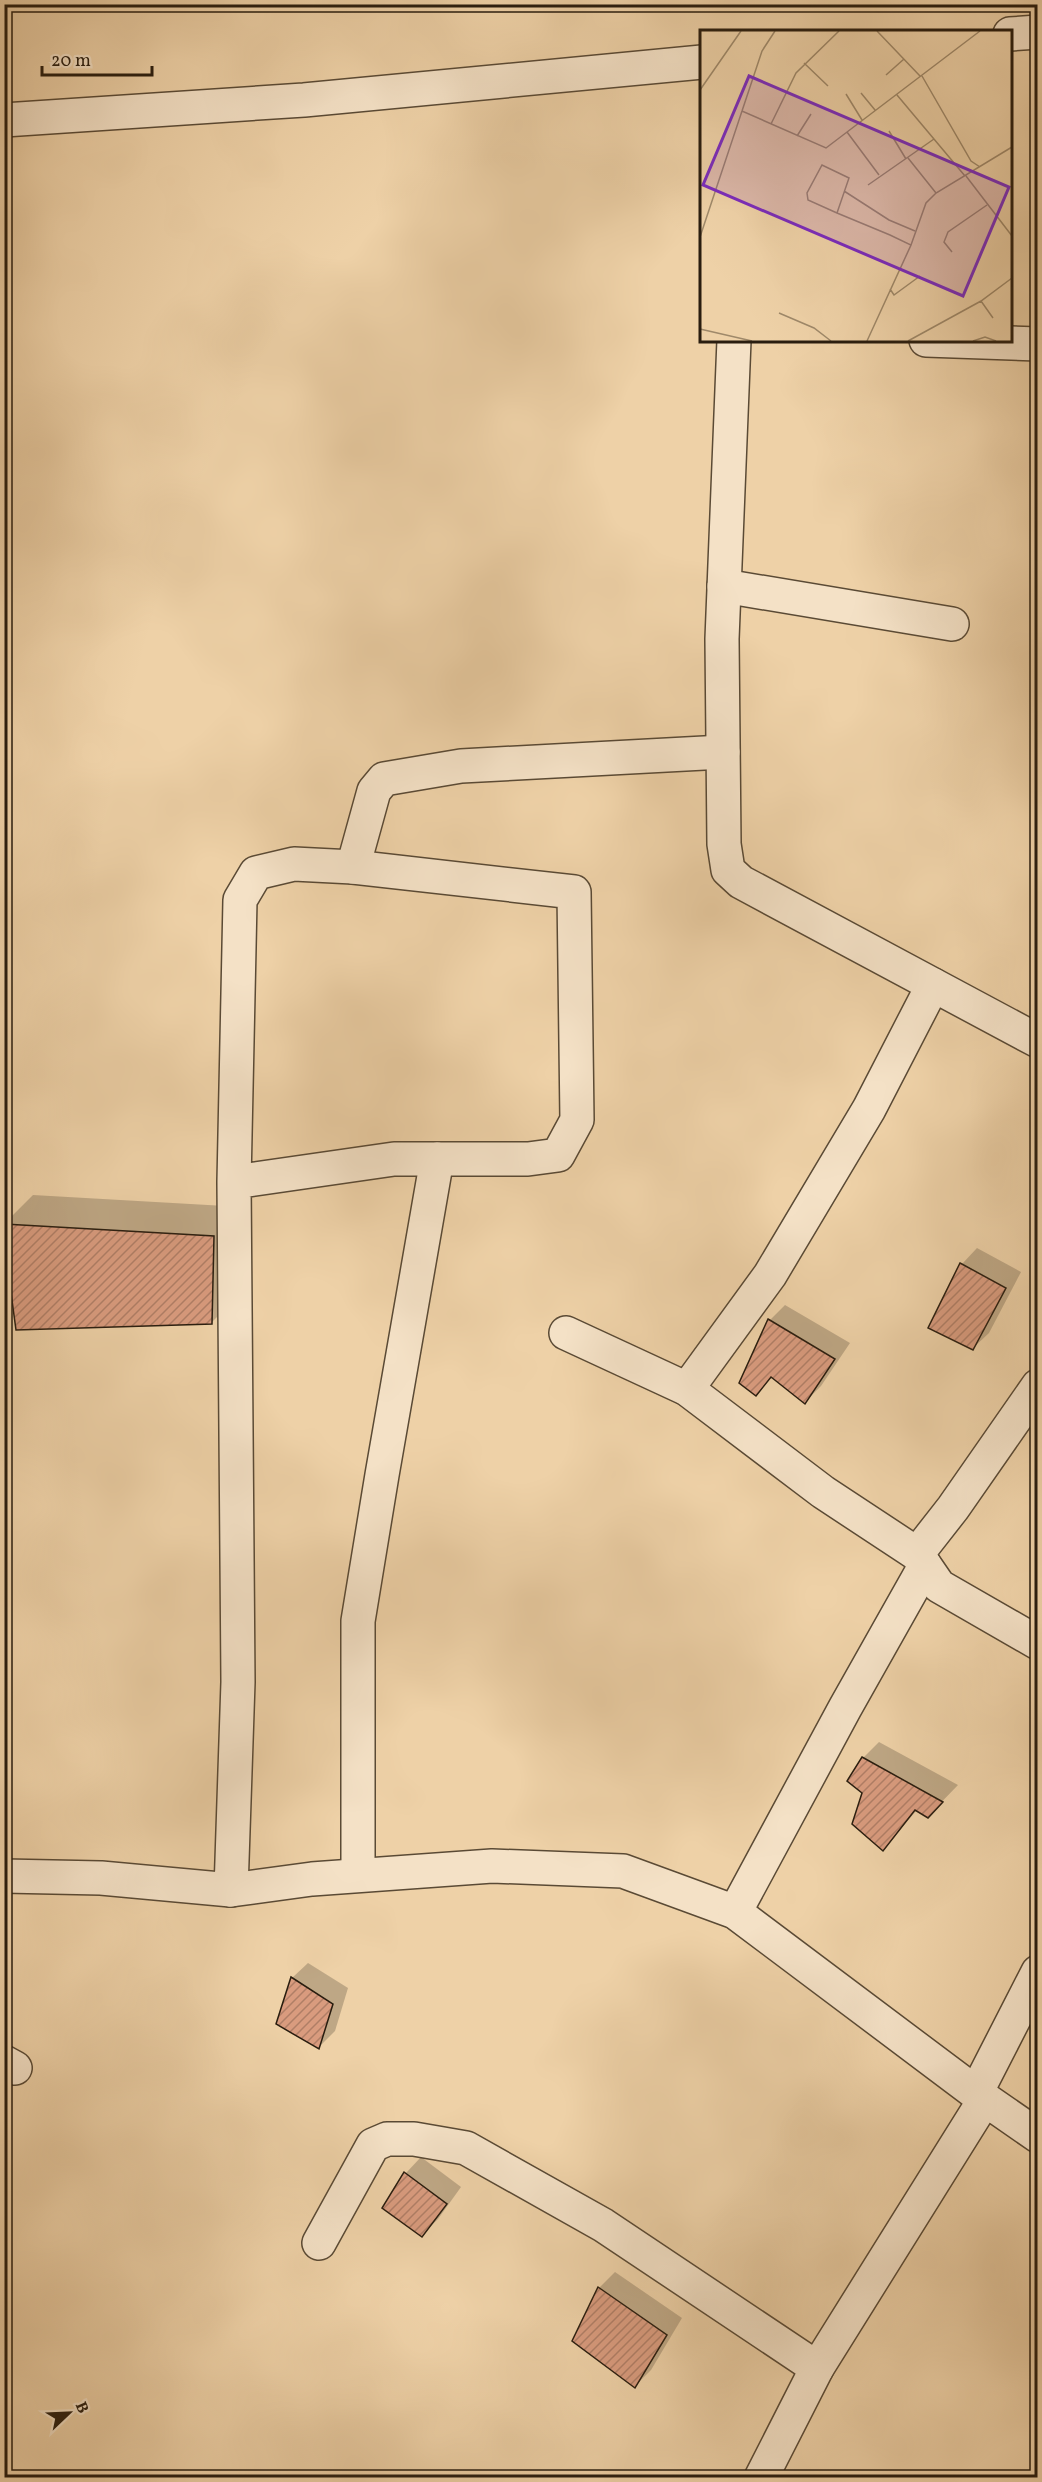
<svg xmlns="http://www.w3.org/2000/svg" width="1042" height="2482" viewBox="0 0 1042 2482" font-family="Vollkorn,serif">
	<defs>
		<pattern id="building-hatch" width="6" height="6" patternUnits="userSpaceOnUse" patternTransform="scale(1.5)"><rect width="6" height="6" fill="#d99b7e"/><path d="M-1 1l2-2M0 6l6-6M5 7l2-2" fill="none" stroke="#b07e66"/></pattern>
	</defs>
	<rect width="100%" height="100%" fill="#eed1a7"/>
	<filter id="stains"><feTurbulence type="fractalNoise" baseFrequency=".00333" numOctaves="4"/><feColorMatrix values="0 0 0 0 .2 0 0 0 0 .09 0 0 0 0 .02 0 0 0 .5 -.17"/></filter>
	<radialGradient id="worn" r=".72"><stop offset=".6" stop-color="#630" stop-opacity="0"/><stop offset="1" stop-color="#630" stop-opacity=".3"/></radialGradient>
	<!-- shadow -->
	<g fill="#0003">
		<polygon points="33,1195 243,1207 241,1293 211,1323 4,1230 4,1224"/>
		<polygon points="977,1248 1021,1272 989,1333 973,1348 930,1327 962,1264"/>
		<polygon points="785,1305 850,1343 821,1386 805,1402 773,1376 756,1394 770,1320"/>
		<polygon points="879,1742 958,1785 928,1816 917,1810 883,1849 863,1792 863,1758"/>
		<polygon points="308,1963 348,1988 335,2031 319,2047 292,1978"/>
		<polygon points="421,2157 461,2187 438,2219 422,2235 384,2207 406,2173"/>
		<polygon points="615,2272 682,2318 651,2370 635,2386 599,2288"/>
	</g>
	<!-- building -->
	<g fill="url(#building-hatch)" stroke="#291d0f" stroke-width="1.5">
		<polygon points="4,1224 214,1236 212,1324 16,1330 4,1241"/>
		<polygon points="960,1263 1006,1288 973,1350 928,1328"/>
		<polygon points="768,1319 835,1359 805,1404 771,1377 756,1396 739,1383"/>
		<polygon points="862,1757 943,1802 928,1818 915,1810 883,1851 852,1824 862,1793 847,1781"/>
		<polygon points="291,1977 333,2004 319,2049 276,2024"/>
		<polygon points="404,2172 447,2204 422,2237 382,2208"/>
		<polygon points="598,2287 667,2335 635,2388 572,2341"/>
	</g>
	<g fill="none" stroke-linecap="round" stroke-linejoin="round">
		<defs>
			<g id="minor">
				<polyline points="1010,34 1038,32"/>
				<polyline points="4,120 304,100 702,62"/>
				<polyline points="734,340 722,639 724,844 728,870 741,882 1038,1041"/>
				<polyline points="926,340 1038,344"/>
				<polyline points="724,586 952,624"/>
				<polyline points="353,867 374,791 384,779 461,766 723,752"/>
				<polyline points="566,1333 687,1389 823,1492 917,1554 939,1586 1038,1643"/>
				<polyline points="687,1389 770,1275 869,1109 933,985"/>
				<polyline points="917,1554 953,1508 1038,1386"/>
				<polyline points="358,1875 358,1621 382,1475 437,1159"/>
				<polyline points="4,1876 101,1878 231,1890 238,1682 234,1182 240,900 256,873 294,864 353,867 574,892 577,1120 558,1155 528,1159 394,1159 234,1182"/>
				<polyline points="231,1890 312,1879 492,1866 623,1871 735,1912 976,2093 1038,2136"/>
				<polyline points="735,1912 845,1708 925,1566"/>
				<polyline points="4,2062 15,2068"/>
				<polyline points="976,2093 1038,1972"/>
				<polyline points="319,2243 373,2145 387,2139 414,2139 466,2148 603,2225 817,2368"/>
				<polyline points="761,2478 817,2368 985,2099"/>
			</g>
		</defs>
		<!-- minor casing -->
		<use href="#minor" stroke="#5a4a35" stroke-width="36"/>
		<!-- minor -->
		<use href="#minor" stroke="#f4e1c6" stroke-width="33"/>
	</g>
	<!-- overview -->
	<g transform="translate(700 30)">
		<rect width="312" height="312" fill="#eed1a7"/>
		<path fill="none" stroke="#9f896a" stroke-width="1.5" d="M177,1l43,45M104,33l24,23M186,45l18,-16M222,46l49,85 9,6M0,60l41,-59M161,63l14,17M146,64l16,26M197,65l68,81M42,81l20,-60 13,-20M71,94l25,-51 43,-42M189,101l17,28M147,102l32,43M97,106l14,-22M208,128l28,35M266,146l46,60M168,155l66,-46M144,161l45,29 26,11M137,183l12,-35 -27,-13 -15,28 1,7 29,13 53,22 21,10 -44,96M0,207l42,-126 84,37 154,-117M211,215l15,-42 10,-10 76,-46M252,222l-8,-10 4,-10 39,-27M190,259l4,6 26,-19M281,271l12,17M79,283l35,15 17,13M0,299l52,12M208,311l73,-40 31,-23M273,311l12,-4 11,4"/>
		<path fill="#7b2cbf" fill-opacity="0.15" stroke="#7b2cbf" stroke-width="3" d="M49,46l260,111 -46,109 -260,-111z"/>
		<rect width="312" height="312" fill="none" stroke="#291d0f" stroke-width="3"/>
	</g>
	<!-- margin -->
	<rect width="1042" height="2482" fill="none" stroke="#eed1a7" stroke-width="24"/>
	<rect x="6" y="6" width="1030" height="2470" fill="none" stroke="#291d0f" stroke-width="3"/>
	<rect x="12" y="12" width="1018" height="2458" fill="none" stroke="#291d0f" stroke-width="1.5"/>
	<!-- north arrow -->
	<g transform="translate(69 2413) rotate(67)" stroke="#f4e1c6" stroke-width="4.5" paint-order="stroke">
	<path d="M0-4.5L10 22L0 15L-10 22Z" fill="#291d0f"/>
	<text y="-9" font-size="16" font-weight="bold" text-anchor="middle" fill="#291d0f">B</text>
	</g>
	<!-- scale -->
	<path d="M42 66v9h110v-9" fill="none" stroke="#291d0f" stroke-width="3"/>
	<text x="51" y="66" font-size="18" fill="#291d0f" stroke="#f4e1c6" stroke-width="4.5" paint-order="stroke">20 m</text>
	<rect width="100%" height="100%" filter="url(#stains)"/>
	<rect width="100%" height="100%" fill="url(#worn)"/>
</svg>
